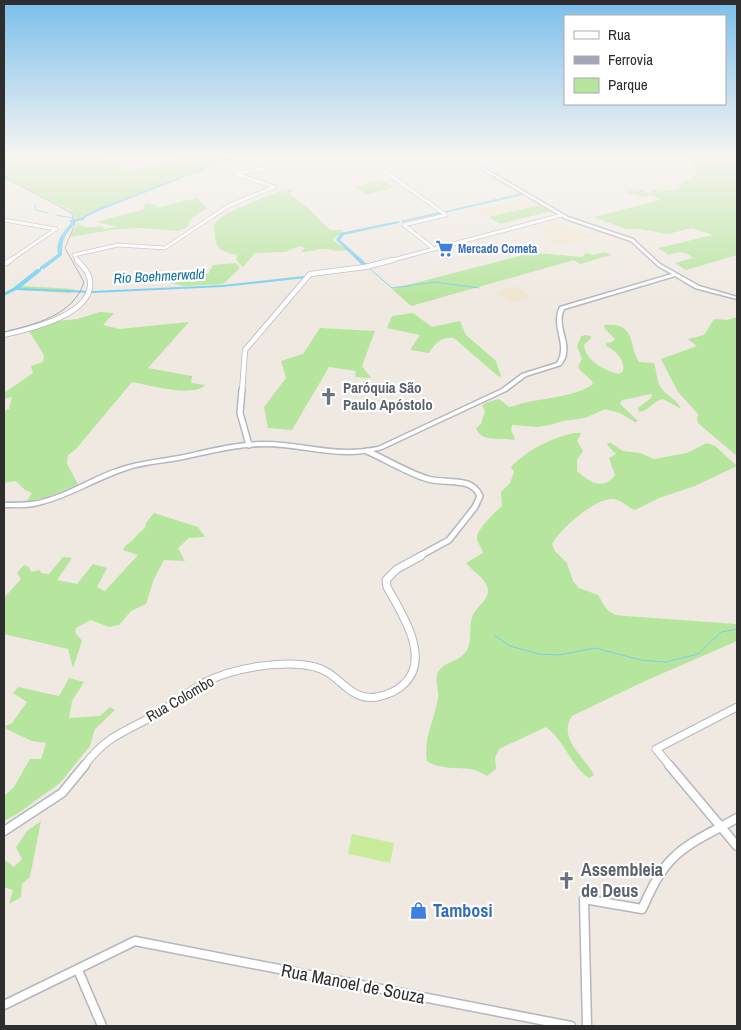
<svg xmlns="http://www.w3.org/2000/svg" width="741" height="1030" viewBox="0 0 741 1030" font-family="'Archivo Narrow',sans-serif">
	<rect width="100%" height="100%" fill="#efe9e1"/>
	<!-- education -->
	<g fill="#f0e6d1">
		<polygon points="528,198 539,205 482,218 471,211"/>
		<polygon points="558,223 562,226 586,234 599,231 605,233 559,246 553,245 541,237 548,235 538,228"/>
		<polygon points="515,286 531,297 511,303 495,292"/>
	</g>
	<!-- green -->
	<g fill="#b6e59e">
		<polygon points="4,157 109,157 125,171 160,165 163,160 177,157 234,157 204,169 204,171 192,173 88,213 81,216 83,219 77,220 71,210 4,179"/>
		<path d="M686,157h51v98l-51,15 -11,-7 18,-5c-8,-8 -15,-6 -24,-3l-11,-7 55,-13 -21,-7 -24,6 -28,-5h-14l-32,-12 66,-17 -9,-5 -7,2 -18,-5 13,-3 10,4c12,-8 22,1 33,-5l-5,-3 16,-7 4,-4 -3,-7z"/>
		<polygon points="383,181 394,188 367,194 356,187 347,188"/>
		<path d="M284,189l10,1 -5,4 17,12 24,24h13l-10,10 14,10c-8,2 -13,0 -21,-1 -8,-1 -16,4 -25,3l4,-4 -5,-2 -15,6 -30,1 -12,14 -7,-7 2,-5c-13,-3 -23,-4 -23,-20 0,-4 -2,-8 0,-11 5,-12 56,-28 69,-35z"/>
		<path d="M197,198l10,10 -15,10 -6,10 -8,3 -35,-3 -26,1 -47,8 8,-14c8,7 13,4 24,3l2,3 13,-2 -21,-5 42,-11 6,-2 -1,-4 6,-2 10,4z"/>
		<polygon points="540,205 552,211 500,224 489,217"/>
		<polygon points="515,244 527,252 582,257 586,253 593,255 605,252 611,255 580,264 574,260 411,306 392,289 520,256 507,247"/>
		<polygon points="236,263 240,268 223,284 184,286 171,283 174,276 186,278 193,273 208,274 213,265"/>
		<polygon points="22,286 73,289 74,290 70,293 21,290 18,288"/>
		<path d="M100,312l14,1 -11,12 16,4 70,-7 -41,46 44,8 -1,7 14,2c-12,13 -56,0 -73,-3l-56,67 -8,6 -1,9 11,20 -33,14 -18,3 5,-8 -7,-3 -9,-9 -12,2v-72l5,-2 3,-12 -8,2v-6l29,-20 -2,-7 12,-4 1,-7 -15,-24 29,-10 19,-2z"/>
		<path d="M413,313l19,14 28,-6 6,14 30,26 5,15 -2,1 -45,-39c-12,-2 -19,5 -25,15l-19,-3 10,-15 -33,-7 5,-12z"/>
		<polygon points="737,317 737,456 699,424 697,421 698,414 678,392 661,359 697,346 688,339 704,335 714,319 727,320"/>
		<path d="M604,325c33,-3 24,20 35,37l15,1c3,9 2,18 8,26 6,8 16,11 19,20l-18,-10c-10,2 -13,11 -24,13l-1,-4 13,-10 1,-4c-10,1 -20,5 -30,6l-2,4 18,17 -3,1 -15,-9 -15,-4 -20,9 -22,3 -13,4 -13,2 -25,-2 -1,5 4,9 -2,1c-12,-3 -32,3 -37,-12l5,-4 4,-13 -3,-5 3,-3 14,-4 10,8c7,-1 12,-4 19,-5 19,-4 49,-6 65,-18 -2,-8 -13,-10 -15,-18l4,-7 -5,-13 4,-10 6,-1 5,2 -8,8c1,16 22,26 35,29l4,-3c2,-12 -7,-20 -17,-25v-3l6,-1 3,-3 -10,-10z"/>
		<polygon points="320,328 375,331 362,366 371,378 355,377 356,371 329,367 292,430 268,428 264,407 286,378 281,361 303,354"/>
		<path d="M574,433h7l-4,8 6,10 -6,9v11c12,11 27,20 38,4l-6,-17 7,-4 -8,-8 -1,-3h4l12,8 17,2 14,6 33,-6 20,-10 8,3 22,20 -42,20 -36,12 -24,12c-8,-3 -13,-10 -21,-11 -18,-2 -54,30 -62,45l3,7 12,12 6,18 6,7 19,7 9,15 9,5 10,1 110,8 1,17 -92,40 -73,35c-15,23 13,41 22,59l-5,3c-19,-13 -24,-37 -43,-51l-47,22 -4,9 1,11 -9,7c-5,-3 -11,-6 -16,-7 -16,-2 -30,1 -44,-8 -4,-23 8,-42 11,-63 1,-9 -4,-18 0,-26 6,-10 18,-10 25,-17 12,-11 4,-27 10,-40 4,-9 19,-17 14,-29 -4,-10 -15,-15 -21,-23l17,-10c-1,-5 -6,-11 -6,-15 -1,-8 19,-27 25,-32l-1,-14 9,-9 4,-11 -3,-5c16,-17 40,-29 63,-34z"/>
		<path d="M154,513l44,14 7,10 -16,1 -11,10 7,13 -21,-1 -10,19 -8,25 -15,7 -12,14 -10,2 -18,-7 -15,8 -1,4 7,9 -9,27 -5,-19 -64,-15v-36l17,-19 -4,-6 7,-8 5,2 2,5 9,-2 1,3 8,1 14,-17 9,1 -15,22 20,4 16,-20 14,4 -10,19 8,4 33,-36 -15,-5 3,-5c8,-4 11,-12 19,-17l1,-5z"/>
		<polygon points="69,678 84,682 72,701 69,718 100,716 110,707 115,710 95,729 90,746 60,783 17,814 4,821 4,796 14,787 30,759 41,759 46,743 32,741 6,729 5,726 12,723 27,702 13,693 18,687 59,696"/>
		<polygon points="41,821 30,877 22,884 21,897 9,904 13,890 4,887 4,863 6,861 14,867 22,859 16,847 27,831"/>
	</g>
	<!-- pitch -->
	<polygon fill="#c9ec9a" points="352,834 394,843 390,863 348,854"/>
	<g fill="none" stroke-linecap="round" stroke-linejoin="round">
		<!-- stream -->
		<g stroke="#75cff0" stroke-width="1">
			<polyline points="35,206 35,210 48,213"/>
			<polyline points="56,215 73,218 73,220"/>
			<polyline points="369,268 392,288 435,282 479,288"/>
			<polyline points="494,635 510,646 539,654 559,655 595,648 641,660 666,662 698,654 721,632 737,629"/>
		</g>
		<!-- river -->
		<g fill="#75cff0" fill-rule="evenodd">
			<path d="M232,157h4l-135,53 -15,7 -2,3 -10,2 1,1c-10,13 -13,15 -13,32l-18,14h-3v2l-21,17 72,3 131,-6 81,-9h2v2l-83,9 -131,6 -76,-3 -12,6v-3l9,-5 24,-19h3v-2l18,-13c-3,-13 5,-22 13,-31l-2,-2 1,-1 12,-2 2,-3 15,-7z"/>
			<polygon points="522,193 523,193 523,195 444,213 442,212"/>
			<polygon points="439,212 441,213 440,214 403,222 401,221"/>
			<polygon points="398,221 400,222 399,223 344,235 340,240 367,264 367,266 363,266 336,240 340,233"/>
		</g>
		<defs>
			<g id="tertiary-far4">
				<polyline points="367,157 363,164 380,168 446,215"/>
				<polyline points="372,157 403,157"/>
				<polyline points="236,174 318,157"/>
				<polyline points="236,174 274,187"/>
				<polyline points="4,220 56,229"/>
				<polyline points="404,225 446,215"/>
				<polyline points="404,225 433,248"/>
				<polyline points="9,261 56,229"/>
				<polyline points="78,261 74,255 118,245 165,248 228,206 274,187"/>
				<polyline points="389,261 562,215"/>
			</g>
			<g id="tertiary-far3">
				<polyline points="4,264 11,260"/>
				<path d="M4,335c25,-6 91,-20 86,-55 -1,-8 -8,-15 -13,-20"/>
				<polyline points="242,392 245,350 310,274 365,267 393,260"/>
			</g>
			<g id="tertiary-far2">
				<polyline points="242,390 240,413 249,445"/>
				<path d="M367,451c18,8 43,23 61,28 17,5 44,-3 52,17l-5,11 -26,33 -31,17"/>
			</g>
			<g id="tertiary-far1">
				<path d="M84,766c23,-31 41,-34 73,-52 16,-9 31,-22 47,-31 27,-15 81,-24 111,-16 25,6 34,35 62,30 10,-2 20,-6 27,-13 28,-26 -3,-72 -17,-97l-1,-7 11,-11 24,-13"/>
				<polyline points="670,766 656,749 737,707"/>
			</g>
			<g id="tertiary">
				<polyline points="669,765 737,846"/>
				<polyline points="4,831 62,793 85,765"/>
				<polyline points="78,970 102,1026"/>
				<polyline points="4,1005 135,941 571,1026"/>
				<path d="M587,1026l-3,-127 58,10c8,-17 16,-36 30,-50 17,-18 43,-28 65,-41"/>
			</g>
			<path id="secondary" d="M461,157h4l103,60 65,22 27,25 39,22 38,11v2l-42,-11 -20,-12 -111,33c-8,16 7,33 1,49 0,0 -4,7 -4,7l-35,11 -20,15 -124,58c-11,3 -22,5 -34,5 -28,0 -55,-8 -83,-8 -29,0 -58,8 -87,14 -17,3 -35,4 -52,10 -30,10 -57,28 -88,35 -11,3 -23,2 -34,2v-4c11,0 23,0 34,-2 31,-7 58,-27 88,-35 18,-5 35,-7 53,-10 28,-6 57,-14 86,-14 28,0 55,8 83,8 11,0 20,-1 30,-3l124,-58 20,-15 35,-11c12,-19 -7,-36 3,-56l112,-33 -14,-8 -27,-25 -65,-22z"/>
		</defs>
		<!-- tertiary-far4 casing -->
		<use href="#tertiary-far4" stroke="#b4b7c1" stroke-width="4.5"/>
		<!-- tertiary-far3 casing -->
		<use href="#tertiary-far3" stroke="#b4b7c1" stroke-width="6"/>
		<!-- tertiary-far2 casing -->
		<use href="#tertiary-far2" stroke="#b4b7c1" stroke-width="8"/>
		<!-- tertiary-far1 casing -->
		<use href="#tertiary-far1" stroke="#b4b7c1" stroke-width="9"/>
		<!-- tertiary casing -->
		<use href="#tertiary" stroke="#b4b7c1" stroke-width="11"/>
		<!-- secondary casing -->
		<use href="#secondary" stroke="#b4b7c1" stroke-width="3"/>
		<!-- tertiary-far4 -->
		<use href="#tertiary-far4" stroke="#fff" stroke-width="3"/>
		<!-- tertiary-far3 -->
		<use href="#tertiary-far3" stroke="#fff" stroke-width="4.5"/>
		<!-- tertiary-far2 -->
		<use href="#tertiary-far2" stroke="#fff" stroke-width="5"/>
		<!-- tertiary-far1 -->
		<use href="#tertiary-far1" stroke="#fff" stroke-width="7"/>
		<!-- tertiary -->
		<use href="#tertiary" stroke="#fff" stroke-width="8"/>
		<!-- secondary -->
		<use href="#secondary" fill="#fff" fill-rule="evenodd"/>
		<!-- rail -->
		<path stroke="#a3a6b8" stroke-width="1" d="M4,177l68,36 3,11 -10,24 19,34c-11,34 -49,42 -80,50"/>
	</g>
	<!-- sky -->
	<linearGradient id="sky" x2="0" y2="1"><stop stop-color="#7abfeb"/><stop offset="0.52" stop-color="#f8f5f2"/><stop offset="1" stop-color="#f8f5f2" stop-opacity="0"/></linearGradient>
	<rect width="741" height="301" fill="url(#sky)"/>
	<!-- icons -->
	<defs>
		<symbol id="supermarket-bare" viewBox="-9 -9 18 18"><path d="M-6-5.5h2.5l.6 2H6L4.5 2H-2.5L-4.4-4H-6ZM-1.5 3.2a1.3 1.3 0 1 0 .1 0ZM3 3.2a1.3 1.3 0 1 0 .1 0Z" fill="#3f7fe0" stroke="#fff" stroke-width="2.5" paint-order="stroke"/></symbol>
		<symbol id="church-bare" viewBox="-9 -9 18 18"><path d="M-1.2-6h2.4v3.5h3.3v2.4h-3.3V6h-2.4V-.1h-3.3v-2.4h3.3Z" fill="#6b7280" stroke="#fff" stroke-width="2.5" paint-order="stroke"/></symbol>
		<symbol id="shop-bare" viewBox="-9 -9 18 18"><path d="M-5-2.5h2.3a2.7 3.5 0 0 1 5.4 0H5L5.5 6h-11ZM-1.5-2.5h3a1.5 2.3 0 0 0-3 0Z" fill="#3f7fe0" stroke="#fff" stroke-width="2.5" paint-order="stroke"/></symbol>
	</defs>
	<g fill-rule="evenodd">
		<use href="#supermarket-bare" x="432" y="236" width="25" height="25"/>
		<use href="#church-bare" x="316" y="384" width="25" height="25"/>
		<use href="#church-bare" x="554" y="868" width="25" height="25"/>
		<use href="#shop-bare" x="406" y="898" width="25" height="25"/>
	</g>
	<g text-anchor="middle" stroke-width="4.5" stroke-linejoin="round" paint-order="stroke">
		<!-- far-shop labels -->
		<g font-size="12" font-weight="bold" fill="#366cbe" stroke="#fff" text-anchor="start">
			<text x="458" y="253">Mercado Cometa</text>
		</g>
		<!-- far-water labels -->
		<g font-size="14" font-style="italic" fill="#0d6fa3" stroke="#fff">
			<text transform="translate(159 276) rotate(-3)" y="5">Rio Boehmerwald</text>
		</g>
		<!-- worship labels -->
		<g font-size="15" font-weight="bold" fill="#5b616d" stroke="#fff" text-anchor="start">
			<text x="343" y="393">Paróquia São<tspan x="343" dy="17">Paulo Apóstolo</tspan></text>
		</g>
		<!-- street labels -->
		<g font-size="15" fill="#2e2e2e" stroke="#fff">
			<text transform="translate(180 699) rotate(-30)" y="5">Rua Colombo</text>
		</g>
		<!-- near-worship labels -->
		<g font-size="18" font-weight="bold" fill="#5b616d" stroke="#fff" text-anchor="start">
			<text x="581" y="876">Assembleia<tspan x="581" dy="21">de Deus</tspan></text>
		</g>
		<!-- near-shop labels -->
		<g font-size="18" font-weight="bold" fill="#366cbe" stroke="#fff" text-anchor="start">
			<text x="433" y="917">Tambosi</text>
		</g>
		<!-- near-street labels -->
		<g font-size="18" fill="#2e2e2e" stroke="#fff">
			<text transform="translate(353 984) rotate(11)" y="6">Rua Manoel de Souza</text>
		</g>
	</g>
	<!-- border -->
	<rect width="741" height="1030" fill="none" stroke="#2e2e2e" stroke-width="10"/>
	<!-- legend -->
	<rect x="564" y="15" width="162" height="90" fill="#ffffff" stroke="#ababab"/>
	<rect x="574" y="31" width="25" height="8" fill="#ffffff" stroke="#ababab"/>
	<text x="608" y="40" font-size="15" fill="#2e2e2e">Rua</text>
	<rect x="574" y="56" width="25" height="8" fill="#a3a6b8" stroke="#ababab"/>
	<text x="608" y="65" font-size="15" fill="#2e2e2e">Ferrovia</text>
	<rect x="574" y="78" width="25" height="15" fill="#b6e59e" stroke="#ababab"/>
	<text x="608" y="90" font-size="15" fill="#2e2e2e">Parque</text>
</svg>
